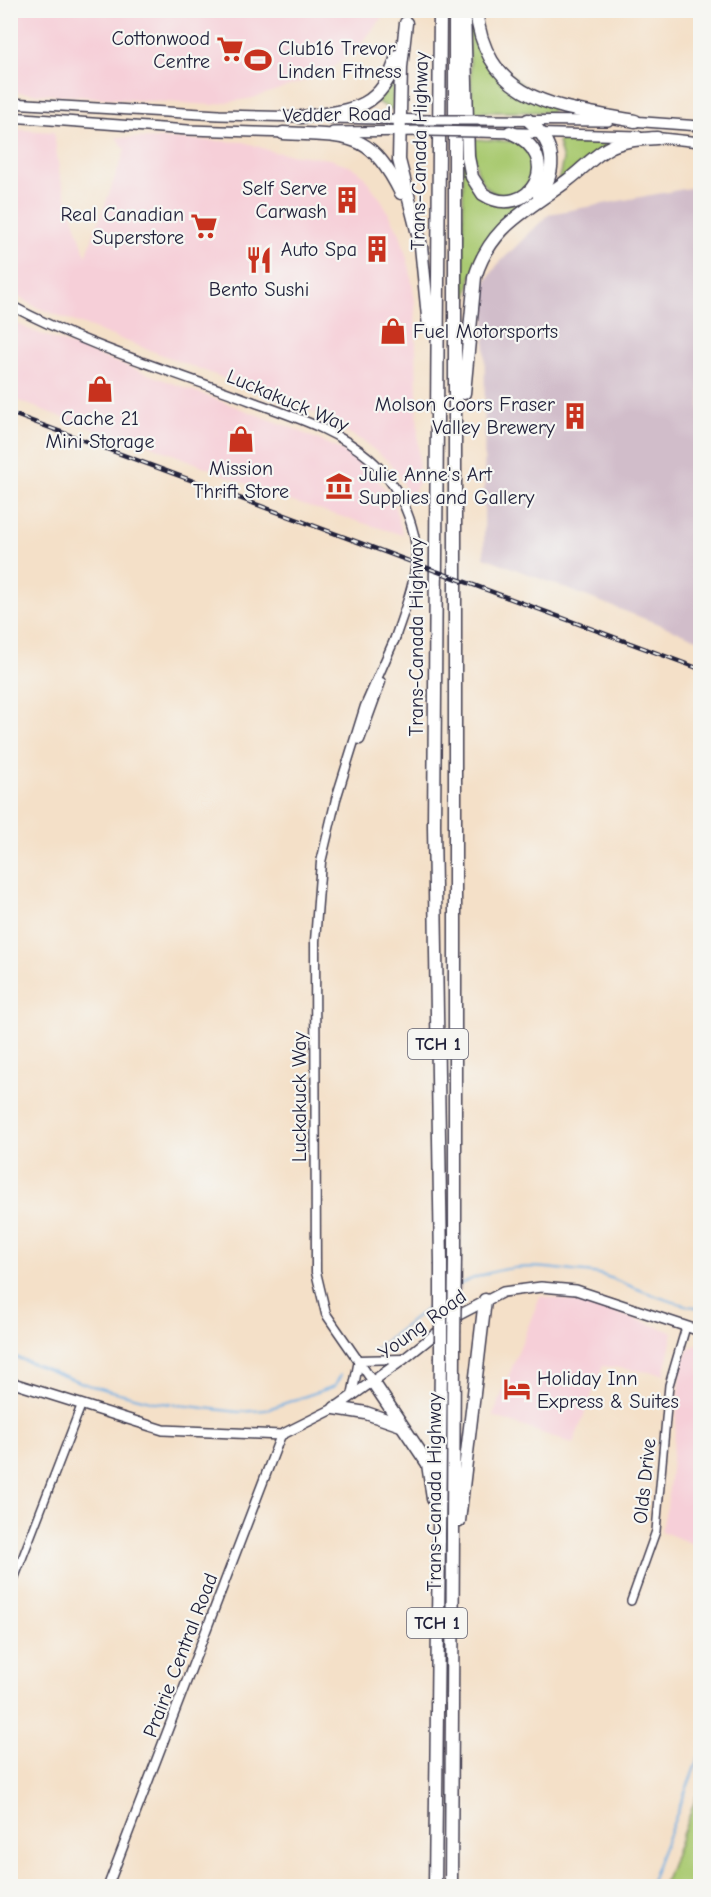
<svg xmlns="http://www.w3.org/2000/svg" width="711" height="1897" viewBox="0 0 711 1897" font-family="'Comic Neue',sans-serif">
	<rect width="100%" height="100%" fill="#f6f6f2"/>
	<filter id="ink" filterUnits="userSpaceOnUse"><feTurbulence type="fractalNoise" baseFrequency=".0167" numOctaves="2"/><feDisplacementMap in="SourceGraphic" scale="12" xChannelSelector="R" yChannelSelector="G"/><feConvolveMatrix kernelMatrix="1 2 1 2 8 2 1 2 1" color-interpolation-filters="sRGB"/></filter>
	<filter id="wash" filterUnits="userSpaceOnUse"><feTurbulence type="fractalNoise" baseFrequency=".008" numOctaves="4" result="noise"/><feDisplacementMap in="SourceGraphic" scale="24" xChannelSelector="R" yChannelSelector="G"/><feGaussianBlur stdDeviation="1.35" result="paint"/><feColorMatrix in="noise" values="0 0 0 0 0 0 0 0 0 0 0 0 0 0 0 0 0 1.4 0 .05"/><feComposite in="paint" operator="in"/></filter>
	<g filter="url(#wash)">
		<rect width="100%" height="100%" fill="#f4e0c8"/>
		<!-- built -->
		<g fill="#f6cfd8">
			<polygon points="10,11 11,10 388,11 360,45 325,74 253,98 212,105 11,92"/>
			<polygon points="10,129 54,132 60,177 86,256 125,150 116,137 244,142 274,152 330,159 351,166 362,174 382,201 400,234 410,269 415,302 419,481 411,500 398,474 388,461 364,442 315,413 36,307 11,292"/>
			<polygon points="10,320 30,330 290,427 341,450 367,467 392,497 403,535 283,499 188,460 131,438 122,440 11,398"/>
			<polygon points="540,1296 591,1304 673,1332 664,1374 603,1366 573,1444 493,1416"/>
			<polygon points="698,1344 700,1344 700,1547 661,1531 667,1507 682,1362 689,1349"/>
		</g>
		<!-- industrial -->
		<polygon fill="#d1bdca" points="700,186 700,640 484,557 485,283 498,264 549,214"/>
		<!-- green -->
		<g fill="#aaca72" stroke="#667656" stroke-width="1.5">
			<polygon points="467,11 470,11 483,53 552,108 552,112 473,112"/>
			<polygon points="393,80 393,110 377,102"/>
			<path d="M473,139l46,3 11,10c1,6 5,17 3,23 -6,22 -36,27 -49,9 -8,-10 -11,-32 -11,-45z"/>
			<polygon points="563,139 607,141 608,144 558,182 563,160 558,142"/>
			<polygon points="463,150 474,187 524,204 502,223 471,277 464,312"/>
			<polygon points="700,1787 700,1886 663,1886 668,1873"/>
		</g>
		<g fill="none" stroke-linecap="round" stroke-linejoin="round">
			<!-- stream -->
			<g stroke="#70aee3" stroke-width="2">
				<path d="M458,1285c41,-20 71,-21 115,-14 11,1 22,1 32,5 32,12 62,27 95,32"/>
				<polyline points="373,1351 437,1301"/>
				<polyline points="10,1355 88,1385 154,1402 239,1412 265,1410 335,1386 341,1374"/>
				<polyline points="649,1886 700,1754"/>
			</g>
		</g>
	</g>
	<g filter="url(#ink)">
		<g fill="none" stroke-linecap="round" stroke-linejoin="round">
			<defs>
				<g id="minor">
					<polyline points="13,1582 81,1406"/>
					<polyline points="631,1601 656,1531 669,1385 686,1327"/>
				</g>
				<g id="tertiary">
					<path d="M10,305c76,41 161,66 241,96 40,15 85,28 118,57 23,20 38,47 45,77 8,36 -9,72 -20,106"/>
					<polyline points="360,740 381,682"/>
					<polyline points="359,1360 403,1359"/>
					<polyline points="373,1382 326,1314 316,1272 315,941 321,862 336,799 365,706 396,636"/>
					<polyline points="352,1396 359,1360"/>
					<polyline points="108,1886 281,1435"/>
				</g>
				<g id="secondary">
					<polyline points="10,103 219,115 306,117"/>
					<polyline points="10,117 188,130 290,133"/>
					<polyline points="329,118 428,120"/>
					<polyline points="478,120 608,121"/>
					<polyline points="631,121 700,126"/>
					<polyline points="333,132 428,131"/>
					<polyline points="478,132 638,136"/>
					<polyline points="652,137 700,142"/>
					<polyline points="10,1382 163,1430 281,1435 335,1408 404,1359 459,1315 503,1292 541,1287 576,1290 700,1331"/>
				</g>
				<g id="motorway">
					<polyline points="440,10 434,826 441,1263"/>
					<polyline points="455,10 455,1254"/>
					<path d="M464,10l4,147 4,20 11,17c45,29 85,-37 27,-62"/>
					<path d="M476,10c10,94 84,97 159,111"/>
					<polyline points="406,23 401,67 399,160 421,246 429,327"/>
					<path d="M301,117c50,-6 81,-7 96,-61"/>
					<path d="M528,120c26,22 31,48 11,76"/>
					<path d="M283,133c65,4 86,-4 118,60"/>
					<path d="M464,393l11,-116c16,-52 52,-66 93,-97 15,-11 27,-26 44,-34 14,-6 30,-7 45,-8"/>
					<polyline points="373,1382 428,1464 433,1499"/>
					<polyline points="335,1408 366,1413 401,1425"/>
					<polyline points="459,1521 485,1300"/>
					<polyline points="435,1886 441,1359"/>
					<polyline points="451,1886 454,1350"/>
				</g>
			</defs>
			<!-- minor casing -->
			<use href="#minor" stroke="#423e50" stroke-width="10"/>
			<!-- tertiary casing -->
			<use href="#tertiary" stroke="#423e50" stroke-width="11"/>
			<!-- secondary casing -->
			<use href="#secondary" stroke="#423e50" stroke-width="12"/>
			<!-- motorway casing -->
			<use href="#motorway" stroke="#423e50" stroke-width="15"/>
			<!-- minor -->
			<use href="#minor" stroke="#fff" stroke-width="7"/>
			<!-- tertiary -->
			<use href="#tertiary" stroke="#fff" stroke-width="8"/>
			<!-- secondary -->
			<use href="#secondary" stroke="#fff" stroke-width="9"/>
			<!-- motorway -->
			<use href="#motorway" stroke="#fff" stroke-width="12"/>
			<defs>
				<polyline id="rail" points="10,413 700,669"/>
			</defs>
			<!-- rail casing -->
			<use href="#rail" stroke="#22223b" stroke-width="4.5"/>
			<!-- rail -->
			<use href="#rail" stroke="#f6f6f2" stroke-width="2" stroke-dasharray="7" stroke-linecap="butt"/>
			<defs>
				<g id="secondary-bridge">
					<polyline points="428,120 478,120"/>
					<polyline points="428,131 478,132"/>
				</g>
				<g id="motorway-bridge">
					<polyline points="454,1350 455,1254"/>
					<polyline points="441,1359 441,1263"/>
				</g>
			</defs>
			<!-- secondary-bridge casing -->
			<use href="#secondary-bridge" stroke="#423e50" stroke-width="12" stroke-linecap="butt"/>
			<!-- motorway-bridge casing -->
			<use href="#motorway-bridge" stroke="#423e50" stroke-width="15" stroke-linecap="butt"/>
			<!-- secondary-bridge -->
			<use href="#secondary-bridge" stroke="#fff" stroke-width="9"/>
			<!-- motorway-bridge -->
			<use href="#motorway-bridge" stroke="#fff" stroke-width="12"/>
		</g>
	</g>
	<!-- icons -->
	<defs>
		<symbol id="supermarket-bare" viewBox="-9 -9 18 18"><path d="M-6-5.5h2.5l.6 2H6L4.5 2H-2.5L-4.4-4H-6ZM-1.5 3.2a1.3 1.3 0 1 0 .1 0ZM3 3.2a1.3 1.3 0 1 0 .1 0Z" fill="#c8321e" stroke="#f6f6f2" stroke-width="2.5" paint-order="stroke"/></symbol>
		<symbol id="stadium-bare" viewBox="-9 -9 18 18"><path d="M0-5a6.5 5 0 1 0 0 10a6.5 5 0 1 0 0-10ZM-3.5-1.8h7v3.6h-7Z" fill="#c8321e" stroke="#f6f6f2" stroke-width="2.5" paint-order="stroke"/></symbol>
		<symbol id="building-bare" viewBox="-9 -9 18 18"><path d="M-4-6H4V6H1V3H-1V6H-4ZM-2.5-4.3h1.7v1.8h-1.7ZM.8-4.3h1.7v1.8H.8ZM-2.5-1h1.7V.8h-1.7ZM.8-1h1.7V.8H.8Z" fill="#c8321e" stroke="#f6f6f2" stroke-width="2.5" paint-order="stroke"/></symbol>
		<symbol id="restaurant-bare" viewBox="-9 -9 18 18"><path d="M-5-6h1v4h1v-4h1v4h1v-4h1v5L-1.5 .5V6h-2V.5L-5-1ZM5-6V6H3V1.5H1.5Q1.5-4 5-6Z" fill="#c8321e" stroke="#f6f6f2" stroke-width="2.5" paint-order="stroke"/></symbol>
		<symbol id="shop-bare" viewBox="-9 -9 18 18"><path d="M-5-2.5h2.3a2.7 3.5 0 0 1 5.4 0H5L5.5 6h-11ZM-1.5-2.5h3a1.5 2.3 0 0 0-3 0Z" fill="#c8321e" stroke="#f6f6f2" stroke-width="2.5" paint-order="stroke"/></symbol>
		<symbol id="museum-bare" viewBox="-9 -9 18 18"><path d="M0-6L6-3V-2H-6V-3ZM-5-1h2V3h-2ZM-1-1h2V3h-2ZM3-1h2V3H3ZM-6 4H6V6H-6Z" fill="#c8321e" stroke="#f6f6f2" stroke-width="2.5" paint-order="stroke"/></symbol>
		<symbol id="hotel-bare" viewBox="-9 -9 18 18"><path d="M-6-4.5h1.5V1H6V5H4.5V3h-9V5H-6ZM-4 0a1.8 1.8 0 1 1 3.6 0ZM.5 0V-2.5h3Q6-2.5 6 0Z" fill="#c8321e" stroke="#f6f6f2" stroke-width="2.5" paint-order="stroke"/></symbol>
	</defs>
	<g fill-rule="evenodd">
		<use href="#supermarket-bare" x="211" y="30" width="38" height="38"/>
		<use href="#stadium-bare" x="239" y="41" width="38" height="38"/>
		<use href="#building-bare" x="328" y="181" width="38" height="38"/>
		<use href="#supermarket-bare" x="185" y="207" width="38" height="38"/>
		<use href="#building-bare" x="358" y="230" width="38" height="38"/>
		<use href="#restaurant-bare" x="240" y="241" width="38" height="38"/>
		<use href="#shop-bare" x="374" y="312" width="38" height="38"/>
		<use href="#shop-bare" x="81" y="370" width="38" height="38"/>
		<use href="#building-bare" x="556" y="397" width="38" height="38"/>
		<use href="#shop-bare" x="222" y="420" width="38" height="38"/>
		<use href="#museum-bare" x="320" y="467" width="38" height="38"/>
		<use href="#hotel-bare" x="498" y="1370" width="38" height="38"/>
	</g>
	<g text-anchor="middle" stroke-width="4.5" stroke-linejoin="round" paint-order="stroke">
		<!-- shield labels -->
		<g fill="#f6f6f2" stroke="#626272" stroke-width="1.5">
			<rect x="408" y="1029" width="60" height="30" rx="4.5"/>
			<rect x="407" y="1608" width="60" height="30" rx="4.5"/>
		</g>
		<g font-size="18" font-weight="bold" fill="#22223b">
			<text x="438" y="1050">TCH 1</text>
			<text x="437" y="1629">TCH 1</text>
		</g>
		<!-- poi labels -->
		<g font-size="20" fill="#22223b" stroke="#f6f6f2" text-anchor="end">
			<text x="210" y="45">Cottonwood<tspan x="210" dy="23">Centre</tspan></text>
			<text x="278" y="55" text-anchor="start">Club16 Trevor<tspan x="278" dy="23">Linden Fitness</tspan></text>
			<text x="327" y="195">Self Serve<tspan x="327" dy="23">Carwash</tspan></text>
			<text x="184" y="221">Real Canadian<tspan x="184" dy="23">Superstore</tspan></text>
			<text x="357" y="256">Auto Spa</text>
			<text x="259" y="296" text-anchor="middle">Bento Sushi</text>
			<text x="413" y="338" text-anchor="start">Fuel Motorsports</text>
			<text x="555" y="411">Molson Coors Fraser<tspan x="555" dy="23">Valley Brewery</tspan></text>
			<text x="100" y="425" text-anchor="middle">Cache 21<tspan x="100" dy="23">Mini Storage</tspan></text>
			<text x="241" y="475" text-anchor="middle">Mission<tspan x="241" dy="23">Thrift Store</tspan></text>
			<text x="359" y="481" text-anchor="start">Julie Anne's Art<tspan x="359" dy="23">Supplies and Gallery</tspan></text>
			<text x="537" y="1385" text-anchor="start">Holiday Inn<tspan x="537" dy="23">Express &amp; Suites</tspan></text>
		</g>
		<!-- street labels -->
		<g font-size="20" fill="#22223b" stroke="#f6f6f2">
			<text transform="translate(337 114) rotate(-1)" y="7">Vedder Road</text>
			<text transform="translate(419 151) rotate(-89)" y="7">Trans-Canada Highway</text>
			<text transform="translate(288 400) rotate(23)" y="7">Luckakuck Way</text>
			<text transform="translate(416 637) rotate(-90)" y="7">Trans-Canada Highway</text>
			<text transform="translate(299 1097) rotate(-90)" y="7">Luckakuck Way</text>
			<text transform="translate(422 1324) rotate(-36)" y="7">Young Road</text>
			<text transform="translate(644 1481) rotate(-84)" y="7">Olds Drive</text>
			<text transform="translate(434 1492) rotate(-90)" y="7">Trans-Canada Highway</text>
			<text transform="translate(180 1655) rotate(-69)" y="7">Prairie Central Road</text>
		</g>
	</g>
	<!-- margin -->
	<rect width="711" height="1897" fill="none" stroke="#f6f6f2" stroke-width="36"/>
</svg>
